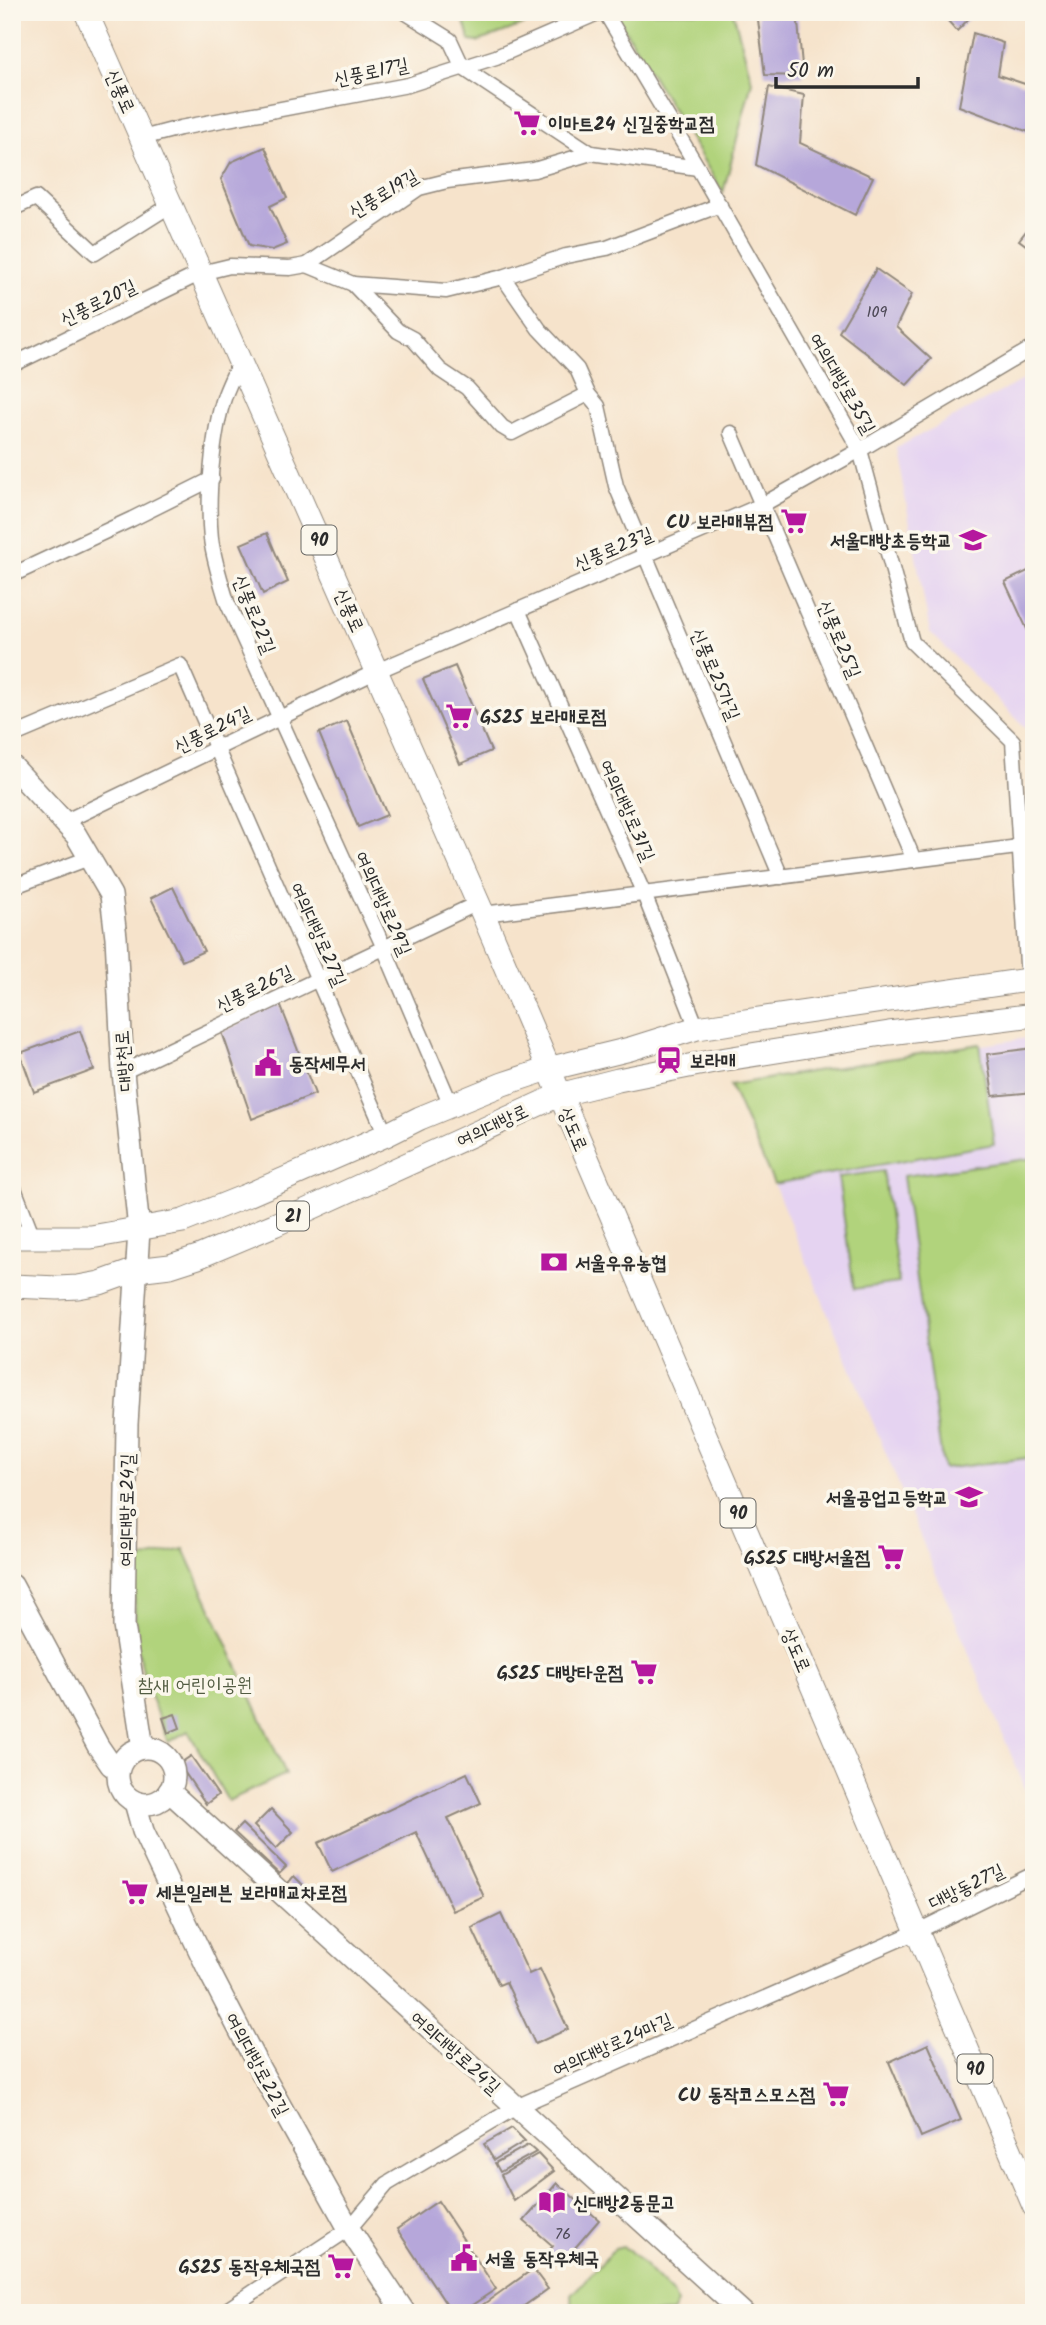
<svg xmlns="http://www.w3.org/2000/svg" width="1046" height="2325" viewBox="0 0 1046 2325" font-family="Kalam,'Poor Story',sans-serif">
	<rect width="100%" height="100%" fill="#fbf7ec"/>
	<filter id="ink" filterUnits="userSpaceOnUse"><feTurbulence type="fractalNoise" baseFrequency=".0143" numOctaves="2"/><feDisplacementMap in="SourceGraphic" scale="14" xChannelSelector="R" yChannelSelector="G"/><feConvolveMatrix kernelMatrix="1 2 1 2 8 2 1 2 1" color-interpolation-filters="sRGB"/></filter>
	<filter id="wash" filterUnits="userSpaceOnUse"><feTurbulence type="fractalNoise" baseFrequency=".00686" numOctaves="4" result="noise"/><feDisplacementMap in="SourceGraphic" scale="28" xChannelSelector="R" yChannelSelector="G"/><feGaussianBlur stdDeviation="1.57" result="paint"/><feColorMatrix in="noise" values="0 0 0 0 0 0 0 0 0 0 0 0 0 0 0 0 0 1.4 0 .05"/><feComposite in="paint" operator="in"/></filter>
	<g filter="url(#wash)">
		<rect width="100%" height="100%" fill="#f6e3cb"/>
		<!-- built -->
		<g fill="#e5d3f1">
			<polygon points="1034,374 1034,736 930,632 896,448"/>
			<polygon points="1034,1037 1034,1810 774,1184 730,1085"/>
		</g>
		<!-- green -->
		<g fill="#b1d37c" stroke="#6e7f54" stroke-width="2">
			<polygon points="461,12 547,12 539,19 477,42 470,41"/>
			<polygon points="621,12 733,12 752,81 723,193 616,15"/>
			<polygon points="980,1044 994,1144 774,1184 730,1085"/>
			<polygon points="1034,1158 1034,1457 943,1469 903,1176"/>
			<polygon points="883,1171 899,1283 854,1289 838,1177"/>
			<polygon points="184,1549 286,1774 228,1801 188,1731 168,1742 147,1688 136,1642 133,1561"/>
			<polygon points="623,2247 629,2250 674,2295 677,2304 672,2313 575,2313 572,2309 571,2295 615,2249"/>
		</g>
		<g id="blocks">
			<!-- building -->
			<g fill="#b6a7da">
				<polygon points="757,12 797,12 803,76 765,75"/>
				<polygon points="940,12 975,12 957,31"/>
				<polygon points="973,33 1003,43 998,75 1034,87 1034,134 959,106"/>
				<polygon points="769,87 804,95 800,143 873,177 855,215 756,165"/>
				<polygon points="265,147 287,198 270,206 287,244 272,250 249,246 221,179 231,162"/>
				<polygon points="1034,221 1034,251 1019,240"/>
				<polygon points="876,269 912,294 896,327 931,359 907,385 839,332"/>
				<polygon points="267,533 288,582 263,594 241,544"/>
				<polygon points="1034,568 1034,644 1005,582"/>
				<polygon points="455,666 491,751 460,764 423,679"/>
				<polygon points="347,721 387,815 358,827 319,733"/>
				<polygon points="173,887 204,951 182,961 151,898"/>
				<polygon points="280,1004 315,1094 252,1119 222,1032"/>
				<polygon points="80,1031 94,1070 34,1092 20,1053"/>
				<polygon points="1034,1048 1034,1092 993,1096 987,1054"/>
				<polygon points="175,1714 180,1728 168,1733 163,1718"/>
				<polygon points="191,1756 218,1795 206,1804 179,1764"/>
				<polygon points="467,1773 481,1803 448,1818 484,1897 453,1911 416,1832 332,1872 318,1843"/>
				<polygon points="271,1809 293,1832 276,1849 254,1826"/>
				<polygon points="242,1824 286,1867 279,1874 234,1832"/>
				<polygon points="294,1876 307,1889 301,1896 288,1883"/>
				<polygon points="501,1914 529,1974 540,1969 568,2029 535,2044 506,1982 499,1985 472,1928"/>
				<polygon points="928,2044 961,2120 921,2137 889,2062"/>
				<polygon points="512,2128 525,2141 494,2160 484,2144"/>
				<polygon points="528,2145 536,2152 500,2172 495,2163"/>
				<polygon points="538,2154 554,2171 514,2201 501,2175"/>
				<polygon points="557,2183 599,2220 561,2264 547,2253 553,2246 524,2221"/>
				<polygon points="438,2201 496,2289 460,2313 452,2313 397,2229"/>
				<polygon points="533,2269 548,2289 514,2313 471,2313"/>
			</g>
		</g>
	</g>
	<g filter="url(#ink)">
		<use href="#blocks" fill-opacity="0" stroke="#90877b" stroke-width="2"/>
		<g fill="none" stroke-linecap="round" stroke-linejoin="round">
			<defs>
				<g id="street">
					<polyline points="405,12 450,40 463,68 591,153 698,168"/>
					<polyline points="605,12 698,168 860,450 912,642 1013,741 1028,980"/>
					<polyline points="142,138 180,128 408,85 496,57 600,12"/>
					<polyline points="12,209 36,198 95,253 171,205"/>
					<polyline points="307,265 353,284 398,331 413,339 440,370 467,388 502,427 512,433 588,394"/>
					<polyline points="503,277 539,329 577,369 588,394 598,406 616,486 781,877"/>
					<polyline points="353,284 446,291 503,277 566,256 607,248 720,205"/>
					<path d="M240,361c-5,11 -11,23 -15,34 -13,38 -18,105 -14,144 3,22 10,43 16,63l157,346 67,157"/>
					<polyline points="12,365 201,273 230,266 290,268 307,265 419,188 447,181 534,170 591,153"/>
					<polyline points="731,433 914,860"/>
					<polyline points="12,575 132,519 212,479"/>
					<polyline points="518,610 644,894 697,1028"/>
					<polyline points="12,736 180,665 386,1135"/>
					<polyline points="64,822 377,671 762,505 860,450 1034,347"/>
					<polyline points="12,887 89,858"/>
					<polyline points="483,914 1034,845"/>
					<polyline points="123,1072 478,903"/>
					<polyline points="12,1183 33,1237"/>
					<polyline points="222,2313 349,2229 387,2184 516,2107 916,1932 1034,1874"/>
				</g>
				<g id="secondary">
					<polyline points="12,766 76,835 111,895 116,937 123,1072 139,1230 127,1424 124,1626 143,1748"/>
					<polyline points="12,1585 98,1746 111,1765 118,1770"/>
					<circle cx="146" cy="1776" r="28"/>
					<polyline points="169,1791 743,2313"/>
					<polyline points="135,1802 143,1831 209,1971 256,2062 349,2229 405,2313"/>
				</g>
				<g id="primary">
					<polyline points="86,12 483,914 1034,2206"/>
					<polyline points="12,1237 91,1237 183,1221 248,1195 386,1135 420,1118 503,1084 548,1069 630,1049 697,1028 1034,979"/>
					<polyline points="12,1286 58,1288 78,1287 100,1283 136,1270 170,1266 198,1257 274,1225 559,1095 618,1080 714,1061 889,1033 1034,1015"/>
				</g>
			</defs>
			<!-- street casing -->
			<use href="#street" stroke="#90877b" stroke-width="17"/>
			<!-- secondary casing -->
			<use href="#secondary" stroke="#90877b" stroke-width="24"/>
			<!-- primary casing -->
			<use href="#primary" stroke="#90877b" stroke-width="25"/>
			<!-- street -->
			<use href="#street" stroke="#fff" stroke-width="14"/>
			<!-- secondary -->
			<use href="#secondary" stroke="#fff" stroke-width="21"/>
			<!-- primary -->
			<use href="#primary" stroke="#fff" stroke-width="23"/>
		</g>
	</g>
	<!-- icons -->
	<defs>
		<symbol id="supermarket-bare" viewBox="-9 -9 18 18"><path d="M-6-5.5h2.5l.6 2H6L4.5 2H-2.5L-4.4-4H-6ZM-1.5 3.2a1.3 1.3 0 1 0 .1 0ZM3 3.2a1.3 1.3 0 1 0 .1 0Z" fill="#b5179e" stroke="#fbf7ec" stroke-width="2.5" paint-order="stroke"/></symbol>
		<symbol id="school-bare" viewBox="-9 -9 18 18"><path d="M0-5L7-2L0 1L-7-2ZM-4 1L0 2.5L4 1V4Q0 6-4 4Z" fill="#b5179e" stroke="#fbf7ec" stroke-width="2.5" paint-order="stroke"/></symbol>
		<symbol id="station-bare" viewBox="-9 -9 18 18"><path d="M-3-6H3Q5-6 5-4V2Q5 4 3 4L4.5 6H3L1.5 4h-3L-3 6H-4.5L-3 4Q-5 4-5 2V-4Q-5-6-3-6ZM-3.5-4v3h7v-3ZM-3.5 1v1.5H-2V1ZM2 1v1.5H3.5V1Z" fill="#b5179e" stroke="#fbf7ec" stroke-width="2.5" paint-order="stroke"/></symbol>
		<symbol id="civic-bare" viewBox="-9 -9 18 18"><path d="M-.6-6.5H3V-4.5H.6V-3L4-1V1h2V6H-6V1h2V-1L-.6-3ZM-1.2 2.5V6h2.4V2.5Z" fill="#b5179e" stroke="#fbf7ec" stroke-width="2.5" paint-order="stroke"/></symbol>
		<symbol id="bank-bare" viewBox="-9 -9 18 18"><path d="M-6-4H6V4H-6ZM0-2.3a2.3 2.3 0 1 0 0 4.6a2.3 2.3 0 1 0 0-4.6Z" fill="#b5179e" stroke="#fbf7ec" stroke-width="2.5" paint-order="stroke"/></symbol>
		<symbol id="library-bare" viewBox="-9 -9 18 18"><path d="M-6-4Q-3-5.5-.7-3.5V5Q-3 3-6 4ZM6-4Q3-5.5 .7-3.5V5Q3 3 6 4Z" fill="#b5179e" stroke="#fbf7ec" stroke-width="2.5" paint-order="stroke"/></symbol>
	</defs>
	<g fill-rule="evenodd">
		<use href="#supermarket-bare" x="508" y="104" width="38" height="38"/>
		<use href="#supermarket-bare" x="775" y="502" width="38" height="38"/>
		<use href="#school-bare" x="954" y="521" width="38" height="38"/>
		<use href="#supermarket-bare" x="440" y="697" width="38" height="38"/>
		<use href="#station-bare" x="650" y="1041" width="38" height="38"/>
		<use href="#civic-bare" x="249" y="1044" width="38" height="38"/>
		<use href="#bank-bare" x="535" y="1243" width="38" height="38"/>
		<use href="#school-bare" x="950" y="1478" width="38" height="38"/>
		<use href="#supermarket-bare" x="872" y="1538" width="38" height="38"/>
		<use href="#supermarket-bare" x="625" y="1653" width="38" height="38"/>
		<use href="#supermarket-bare" x="116" y="1873" width="38" height="38"/>
		<use href="#supermarket-bare" x="817" y="2075" width="38" height="38"/>
		<use href="#library-bare" x="533" y="2183" width="38" height="38"/>
		<use href="#civic-bare" x="445" y="2239" width="38" height="38"/>
		<use href="#supermarket-bare" x="322" y="2247" width="38" height="38"/>
	</g>
	<g text-anchor="middle" stroke-width="7" stroke-linejoin="round" paint-order="stroke">
		<!-- number labels -->
		<g font-size="16" fill="#4e4a57">
			<text x="877" y="317">109</text>
			<text x="563" y="2239">76</text>
		</g>
		<!-- shield labels -->
		<g fill="#fbf7ec" stroke="#696865" stroke-width="2">
			<rect x="301.5" y="525.5" width="35" height="29" rx="5"/>
			<rect x="277" y="1201.5" width="32" height="29" rx="5"/>
			<rect x="720.5" y="1498.5" width="35" height="29" rx="5"/>
			<rect x="957.5" y="2054.5" width="35" height="29" rx="5"/>
		</g>
		<g font-size="18" font-weight="bold" fill="#2b2b2b">
			<text x="319" y="546">90</text>
			<text x="293" y="1222">21</text>
			<text x="738" y="1519">90</text>
			<text x="975" y="2075">90</text>
		</g>
		<!-- street labels -->
		<g font-size="19" fill="#2b2b2b" stroke="#fbf7ec">
			<text transform="translate(371 71) rotate(-12)" y="7">신풍로17길</text>
			<text transform="translate(121 91) rotate(66)" y="7">신풍로</text>
			<text transform="translate(383 193) rotate(-31)" y="7">신풍로19길</text>
			<text transform="translate(98 302) rotate(-26)" y="7">신풍로20길</text>
			<text transform="translate(843 383) rotate(60)" y="7">여의대방로35길</text>
			<text transform="translate(613 548) rotate(-23)" y="7">신풍로23길</text>
			<text transform="translate(350 610) rotate(66)" y="7">신풍로</text>
			<text transform="translate(255 614) rotate(68)" y="7">신풍로22길</text>
			<text transform="translate(840 639) rotate(67)" y="7">신풍로25길</text>
			<text transform="translate(716 674) rotate(67)" y="7">신풍로25가길</text>
			<text transform="translate(212 729) rotate(-26)" y="7">신풍로24길</text>
			<text transform="translate(628 810) rotate(66)" y="7">여의대방로31길</text>
			<text transform="translate(384 903) rotate(66)" y="7">여의대방로29길</text>
			<text transform="translate(319 934) rotate(66)" y="7">여의대방로27길</text>
			<text transform="translate(254 988) rotate(-26)" y="7">신풍로26길</text>
			<text transform="translate(123 1061) rotate(-94)" y="7">대방천로</text>
			<text transform="translate(492 1125) rotate(-25)" y="7">여의대방로</text>
			<text transform="translate(574 1129) rotate(67)" y="7">상도로</text>
			<text transform="translate(126 1510) rotate(-89)" y="7">여의대방로24길</text>
			<text transform="translate(797 1650) rotate(67)" y="7">상도로</text>
			<text transform="translate(966 1886) rotate(-26)" y="7">대방동27길</text>
			<text transform="translate(612 2044) rotate(-24)" y="7">여의대방로24마길</text>
			<text transform="translate(456 2052) rotate(42)" y="7">여의대방로24길</text>
			<text transform="translate(258 2064) rotate(62)" y="7">여의대방로22길</text>
		</g>
		<!-- poi labels -->
		<g font-size="19" font-weight="bold" fill="#2b2b2b" stroke="#fbf7ec" text-anchor="start">
			<text x="548" y="130">이마트24 신길중학교점</text>
			<text x="773" y="528" text-anchor="end">CU 보라매뷰점</text>
			<text x="952" y="547" text-anchor="end">서울대방초등학교</text>
			<text x="480" y="723">GS25 보라매로점</text>
			<text x="690" y="1067">보라매</text>
			<text x="289" y="1070">동작세무서</text>
			<text x="575" y="1269">서울우유농협</text>
			<text x="948" y="1504" text-anchor="end">서울공업고등학교</text>
			<text x="870" y="1564" text-anchor="end">GS25 대방서울점</text>
			<text x="623" y="1679" text-anchor="end">GS25 대방타운점</text>
			<text x="156" y="1899">세븐일레븐 보라매교차로점</text>
			<text x="815" y="2101" text-anchor="end">CU 동작코스모스점</text>
			<text x="573" y="2209">신대방2동문고</text>
			<text x="485" y="2265">서울 동작우체국</text>
			<text x="320" y="2273" text-anchor="end">GS25 동작우체국점</text>
		</g>
		<!-- park labels -->
		<g font-size="19" fill="#535d43" stroke="#fbf7ec">
			<text x="195" y="1691">참새 어린이공원</text>
		</g>
	</g>
	<!-- margin -->
	<rect width="1046" height="2325" fill="none" stroke="#fbf7ec" stroke-width="42"/>
	<!-- scale -->
	<path d="M776 77v10h142v-10" fill="none" stroke="#2b2b2b" stroke-width="3.5"/>
	<text x="787" y="77" font-size="21" fill="#2b2b2b" stroke="#fbf7ec" stroke-width="5" paint-order="stroke">50 m</text>
</svg>
